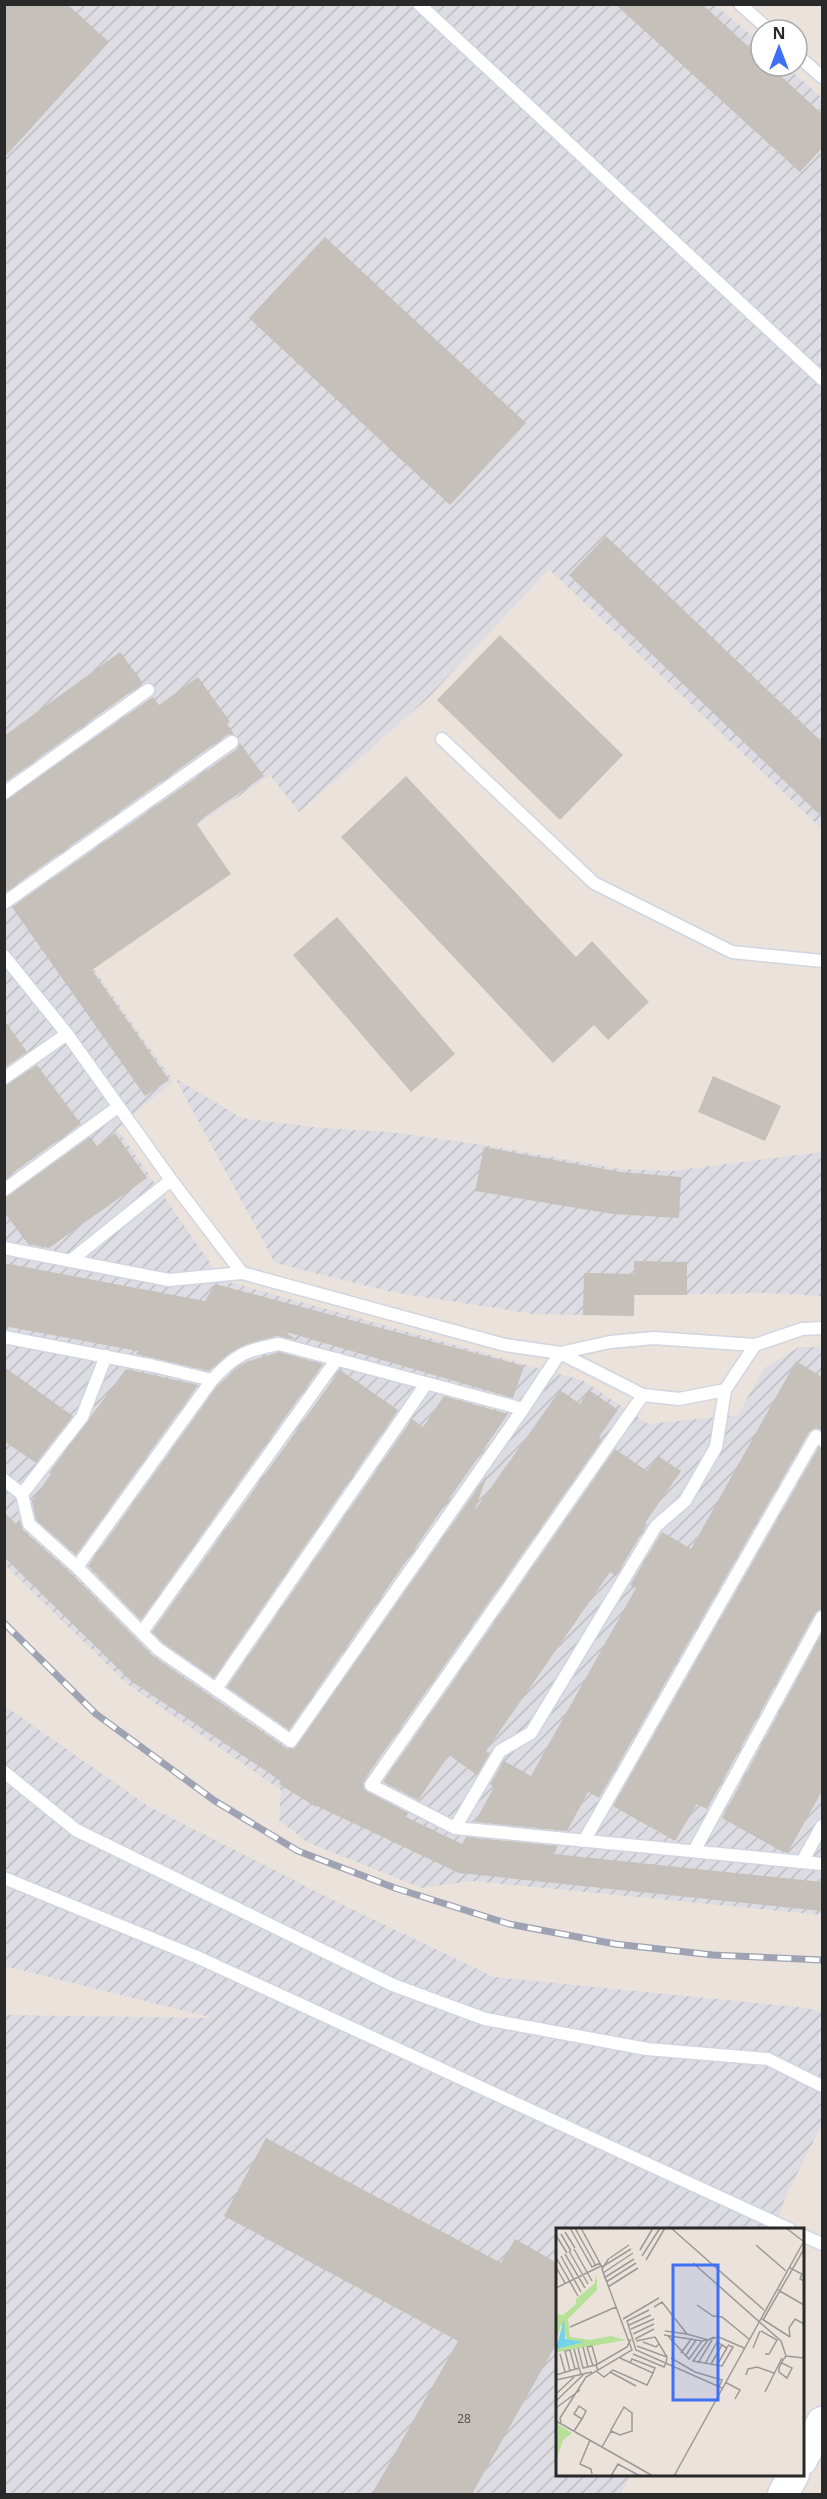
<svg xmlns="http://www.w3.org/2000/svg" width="827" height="2499" viewBox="0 0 827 2499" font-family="'Open Sans',sans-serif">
	<defs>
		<pattern id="industrial-furrows" width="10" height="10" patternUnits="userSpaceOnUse" patternTransform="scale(1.5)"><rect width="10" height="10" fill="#dddce3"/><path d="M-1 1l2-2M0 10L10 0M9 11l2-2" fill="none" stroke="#bebdc3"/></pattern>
	</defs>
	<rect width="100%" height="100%" fill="#ebe3db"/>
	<!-- industrial -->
	<g fill="url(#industrial-furrows)">
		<polygon points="4,5 716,5 761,44 761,66 786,66 822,98 822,829 549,569 428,698 299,812 270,775 59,920 173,1081 117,1129 222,1280 584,1381 648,1424 738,1415 764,1368 799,1347 822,1347 822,1915 472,1881 421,1888 307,1842 279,1820 281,1790 127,1684 5,1565"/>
		<polygon points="175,1078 241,1118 321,1128 389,1132 484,1145 620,1169 672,1171 822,1152 822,1296 765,1293 635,1295 634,1316 534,1314 391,1292 275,1263"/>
		<polygon points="5,1706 148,1806 335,1901 494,1977 807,2008 822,2012 822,2124 785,2198 775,2229 557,2229 557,2474 632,2474 620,2494 5,2494 5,2015 214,2018 5,1966"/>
	</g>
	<!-- building -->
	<g fill="#c6c0bb">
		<polygon points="4,4 67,4 109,42 4,158"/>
		<polygon points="615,4 702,4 761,58 761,66 770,66 822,114 822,148 800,172"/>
		<polygon points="325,237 526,423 450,505 249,318"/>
		<polygon points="606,536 822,742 822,817 569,575"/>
		<polygon points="500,635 623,755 560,820 437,700"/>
		<polygon points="120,652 143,683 4,783 4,736"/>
		<polygon points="198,677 230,722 227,724 234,734 227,735 4,893 4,801 153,697 159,705"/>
		<polygon points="240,743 264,776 196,823 231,874 92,970 169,1080 145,1096 12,907 237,749"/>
		<polygon points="406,776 576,957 592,941 649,1002 608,1040 594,1025 553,1063 341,837"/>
		<polygon points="337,917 455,1054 411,1092 293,955"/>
		<polygon points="4,1020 27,1052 4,1068"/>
		<polygon points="37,1065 81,1124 4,1179 4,1086"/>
		<polygon points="713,1076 781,1106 765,1141 698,1112"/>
		<polygon points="115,1133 147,1178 49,1248 28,1244 4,1212 4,1198 90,1137 97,1146"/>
		<polygon points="484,1147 621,1172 681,1177 679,1218 613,1214 475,1191"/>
		<polygon points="634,1261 687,1262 687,1295 634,1295 634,1316 583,1315 584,1273 634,1274"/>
		<polygon points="4,1263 205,1301 215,1284 524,1366 513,1398 283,1331 297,1340 277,1336 247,1344 230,1353 209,1371 136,1354 138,1351 4,1326"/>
		<polygon points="279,1352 323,1364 141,1620 88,1566 218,1385 246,1362"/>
		<polygon points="796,1361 822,1377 822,1430 816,1428 809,1432 599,1798 588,1792 567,1831 475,1822 494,1787 490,1784 504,1761 531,1776 636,1588 630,1585 662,1532 691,1549"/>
		<polygon points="4,1367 73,1416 36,1463 4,1441"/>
		<polygon points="126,1369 198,1385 76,1555 36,1520 32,1501 51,1474 49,1473"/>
		<polygon points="340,1370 398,1410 214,1678 163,1643 152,1632"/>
		<polygon points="560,1390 580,1404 589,1390 618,1410 599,1437 602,1440 364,1780 364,1789 408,1813 406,1817 462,1844 466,1837 558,1846 554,1854 822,1882 822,1911 459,1873 317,1806 316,1807 279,1784 281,1781 131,1681 4,1557 4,1512 16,1524 19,1519 23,1530 71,1573 153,1656 286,1748 294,1749 487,1475 475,1510"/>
		<polygon points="444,1396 508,1414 289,1730 227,1687 412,1419 423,1427"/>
		<polygon points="819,1447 822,1448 822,1609 815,1613 707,1809 697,1804 675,1841 613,1806"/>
		<polygon points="615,1449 647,1471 658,1456 681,1471 645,1523 647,1524 616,1576 610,1572 486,1751 490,1753 477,1775 449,1755 418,1800 383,1782"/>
		<polygon points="822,1633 822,1791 788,1852 783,1852 722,1818"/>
		<polygon points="266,2138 501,2263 515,2239 557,2263 557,2343 472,2494 372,2494 458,2341 224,2216"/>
	</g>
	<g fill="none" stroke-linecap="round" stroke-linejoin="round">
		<defs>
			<g id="service">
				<polyline points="419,4 822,379"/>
				<polyline points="740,4 769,30"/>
				<polyline points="797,55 822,77"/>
				<polyline points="442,739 594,883 732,952 822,961"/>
				<polyline points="4,793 148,690"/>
				<polyline points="4,903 232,742"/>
				<polyline points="4,956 67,1034 171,1180 242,1273 505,1345 560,1353 643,1395 679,1399 725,1390 755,1345"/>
				<polyline points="4,1078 67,1034"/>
				<polyline points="4,1190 118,1107"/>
				<polyline points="4,1248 169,1280 242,1273"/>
				<polyline points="70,1261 171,1180"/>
				<path d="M4,1337l150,29 58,14c23,-25 34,-30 67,-36l244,65 37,-56 50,-11 44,-4 101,7 47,-16 20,-1"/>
				<polyline points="643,1395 371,1785 455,1828 822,1864"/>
				<polyline points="4,1480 22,1494 29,1524 77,1567 158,1649 291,1741 523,1409"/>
				<polyline points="22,1494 82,1417 106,1356"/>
				<polyline points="77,1567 212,1380"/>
				<polyline points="142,1632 337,1359"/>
				<polyline points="216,1689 426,1384"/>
				<polyline points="4,1772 76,1830 393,1985 485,2019 647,2049 768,2059 822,2086"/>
				<polyline points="455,1828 500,1751 531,1733 656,1526 685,1501 716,1447 725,1390"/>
				<polyline points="584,1841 816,1436 822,1440"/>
				<polyline points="694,1851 822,1617"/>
				<polyline points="802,1862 822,1826"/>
				<polyline points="4,1878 197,1957 789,2229"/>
				<polyline points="802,2235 822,2244"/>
			</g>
			<g id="tertiary">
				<polyline points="802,2460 822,2422"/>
				<polyline points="783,2494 794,2474"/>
			</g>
		</defs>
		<!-- service casing -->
		<use href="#service" stroke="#d0d5e1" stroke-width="15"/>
		<!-- tertiary casing -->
		<use href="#tertiary" stroke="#d0d5e1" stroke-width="33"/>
		<!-- service -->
		<use href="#service" stroke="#fff" stroke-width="12"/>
		<!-- tertiary -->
		<use href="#tertiary" stroke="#fff" stroke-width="30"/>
		<defs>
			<polyline id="rail" points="4,1623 96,1714 215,1801 298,1851 395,1888 509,1924 615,1944 713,1955 822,1960"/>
		</defs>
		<!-- rail casing -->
		<use href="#rail" stroke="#9ea3b3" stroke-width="7"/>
		<!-- rail -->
		<use href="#rail" stroke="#fff" stroke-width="4.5" stroke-dasharray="14" stroke-linecap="butt"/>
	</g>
	<g text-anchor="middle" stroke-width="6" stroke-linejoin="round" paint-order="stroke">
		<!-- number labels -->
		<g font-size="12" fill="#504f4e">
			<text x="464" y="2423">28</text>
		</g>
	</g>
	<!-- overview -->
	<g transform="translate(556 2228)">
		<rect width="248" height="248" fill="#ebe3db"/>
		<path d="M41,47v15l-29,29 2,18 20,3 21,-4 15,4 -68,12 -2,-3 5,-3 20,-5 -13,1 -7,-17 -5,16v-27l7,1 13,-11v-5l18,-15zM0,195l16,10 -9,7 -7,21z" fill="#b7e099"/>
		<path d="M8,91l1,20 19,3 -28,7z" fill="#71d4ea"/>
		<path fill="none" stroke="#9d9994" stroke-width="1.5" d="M14,0l22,39 8,-4M19,0l21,38M25,0l21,39 29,-18M115,0l93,82M230,0l17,13M9,4l10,16M5,6l10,17M1,9l10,16M200,17l30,26M18,21l18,32M84,22l13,-22M13,23l19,33M9,26l20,34M5,28l20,36M86,28l18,-28M54,30l19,-13M1,31l21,37M90,32l19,-32M137,35l88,78 5,15 18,2M0,39l9,16M234,40l12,6 -2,5 4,2M47,45l30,-20M48,50l30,-19M50,54l30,-19M52,59l30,-19M0,60l45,-22M222,62l26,15M141,77l16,11 9,1 27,22M98,79l8,-5 25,32 21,6 6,-3M93,82l-22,11 9,29 86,38M67,91l36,-21M206,91l28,18M207,92l41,-71M73,97l22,-10M14,99l46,-20M75,101l23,-10M109,103l22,3M205,103l16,9 -8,14h-4M77,106l21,-10M108,107l38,6 17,-4 25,11M112,108l21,23 13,-18M234,109l-1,-9 6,-9 9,5M79,111l19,-10M152,112l-15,21 29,5 11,-19 -5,-2M80,113l19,-4 12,20M87,114l13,5 3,-3M27,119l5,20M31,119l5,-1 5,18M31,119l6,19M22,120l5,20 13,-3 2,6M197,120l7,-17M18,121l5,19M125,125l11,-15M4,126l5,18M77,126l31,13 2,-4 1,-6 -30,-11M130,127l10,-15M115,130l24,14 27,8 -3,7M74,135l2,-4 23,9 -2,5M142,135l14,-23M226,135l10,5 -5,10 -8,-6v-4l4,-8 3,-4M149,136l12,-22 10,6M155,136l11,-19M40,137l31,-18 4,-8M161,137l11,-19M14,143l-5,-20 5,-1 5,19M40,143l8,6 9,-7 34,15 6,-12 -33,-15M54,144l26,14M0,147l23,-7 2,6M190,147l2,-6 9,-2 17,6M0,152l36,-8M169,154l15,8 -5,9M209,164l17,-34M0,166l18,-17M0,173l29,-28M0,180l24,-18M0,193l97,55M5,195l-1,-5 26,-41 46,-27 -30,-81 7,-11M18,203l8,-12 4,-8 -7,-5 -5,8 8,5M34,212l-10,24 11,5 1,5M46,219l9,-16v-1l13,-23 8,6v18l-12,4 -9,-4M55,248l7,-12 22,12M118,248l130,-235"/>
		<path fill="#3f70f4" fill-opacity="0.15" stroke="#3f70f4" stroke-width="3" d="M117,37h45v135h-45z"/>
		<rect width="248" height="248" fill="none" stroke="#292929" stroke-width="3"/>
	</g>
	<!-- border -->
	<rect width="827" height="2499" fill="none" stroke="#292929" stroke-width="12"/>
	<!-- north arrow -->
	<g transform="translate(779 48)"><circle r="28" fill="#ffffff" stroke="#a9a9a9" stroke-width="1.5"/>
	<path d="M0-4.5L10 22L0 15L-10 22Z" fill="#3f70f4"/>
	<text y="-9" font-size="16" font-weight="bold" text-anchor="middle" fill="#292929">N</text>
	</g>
</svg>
